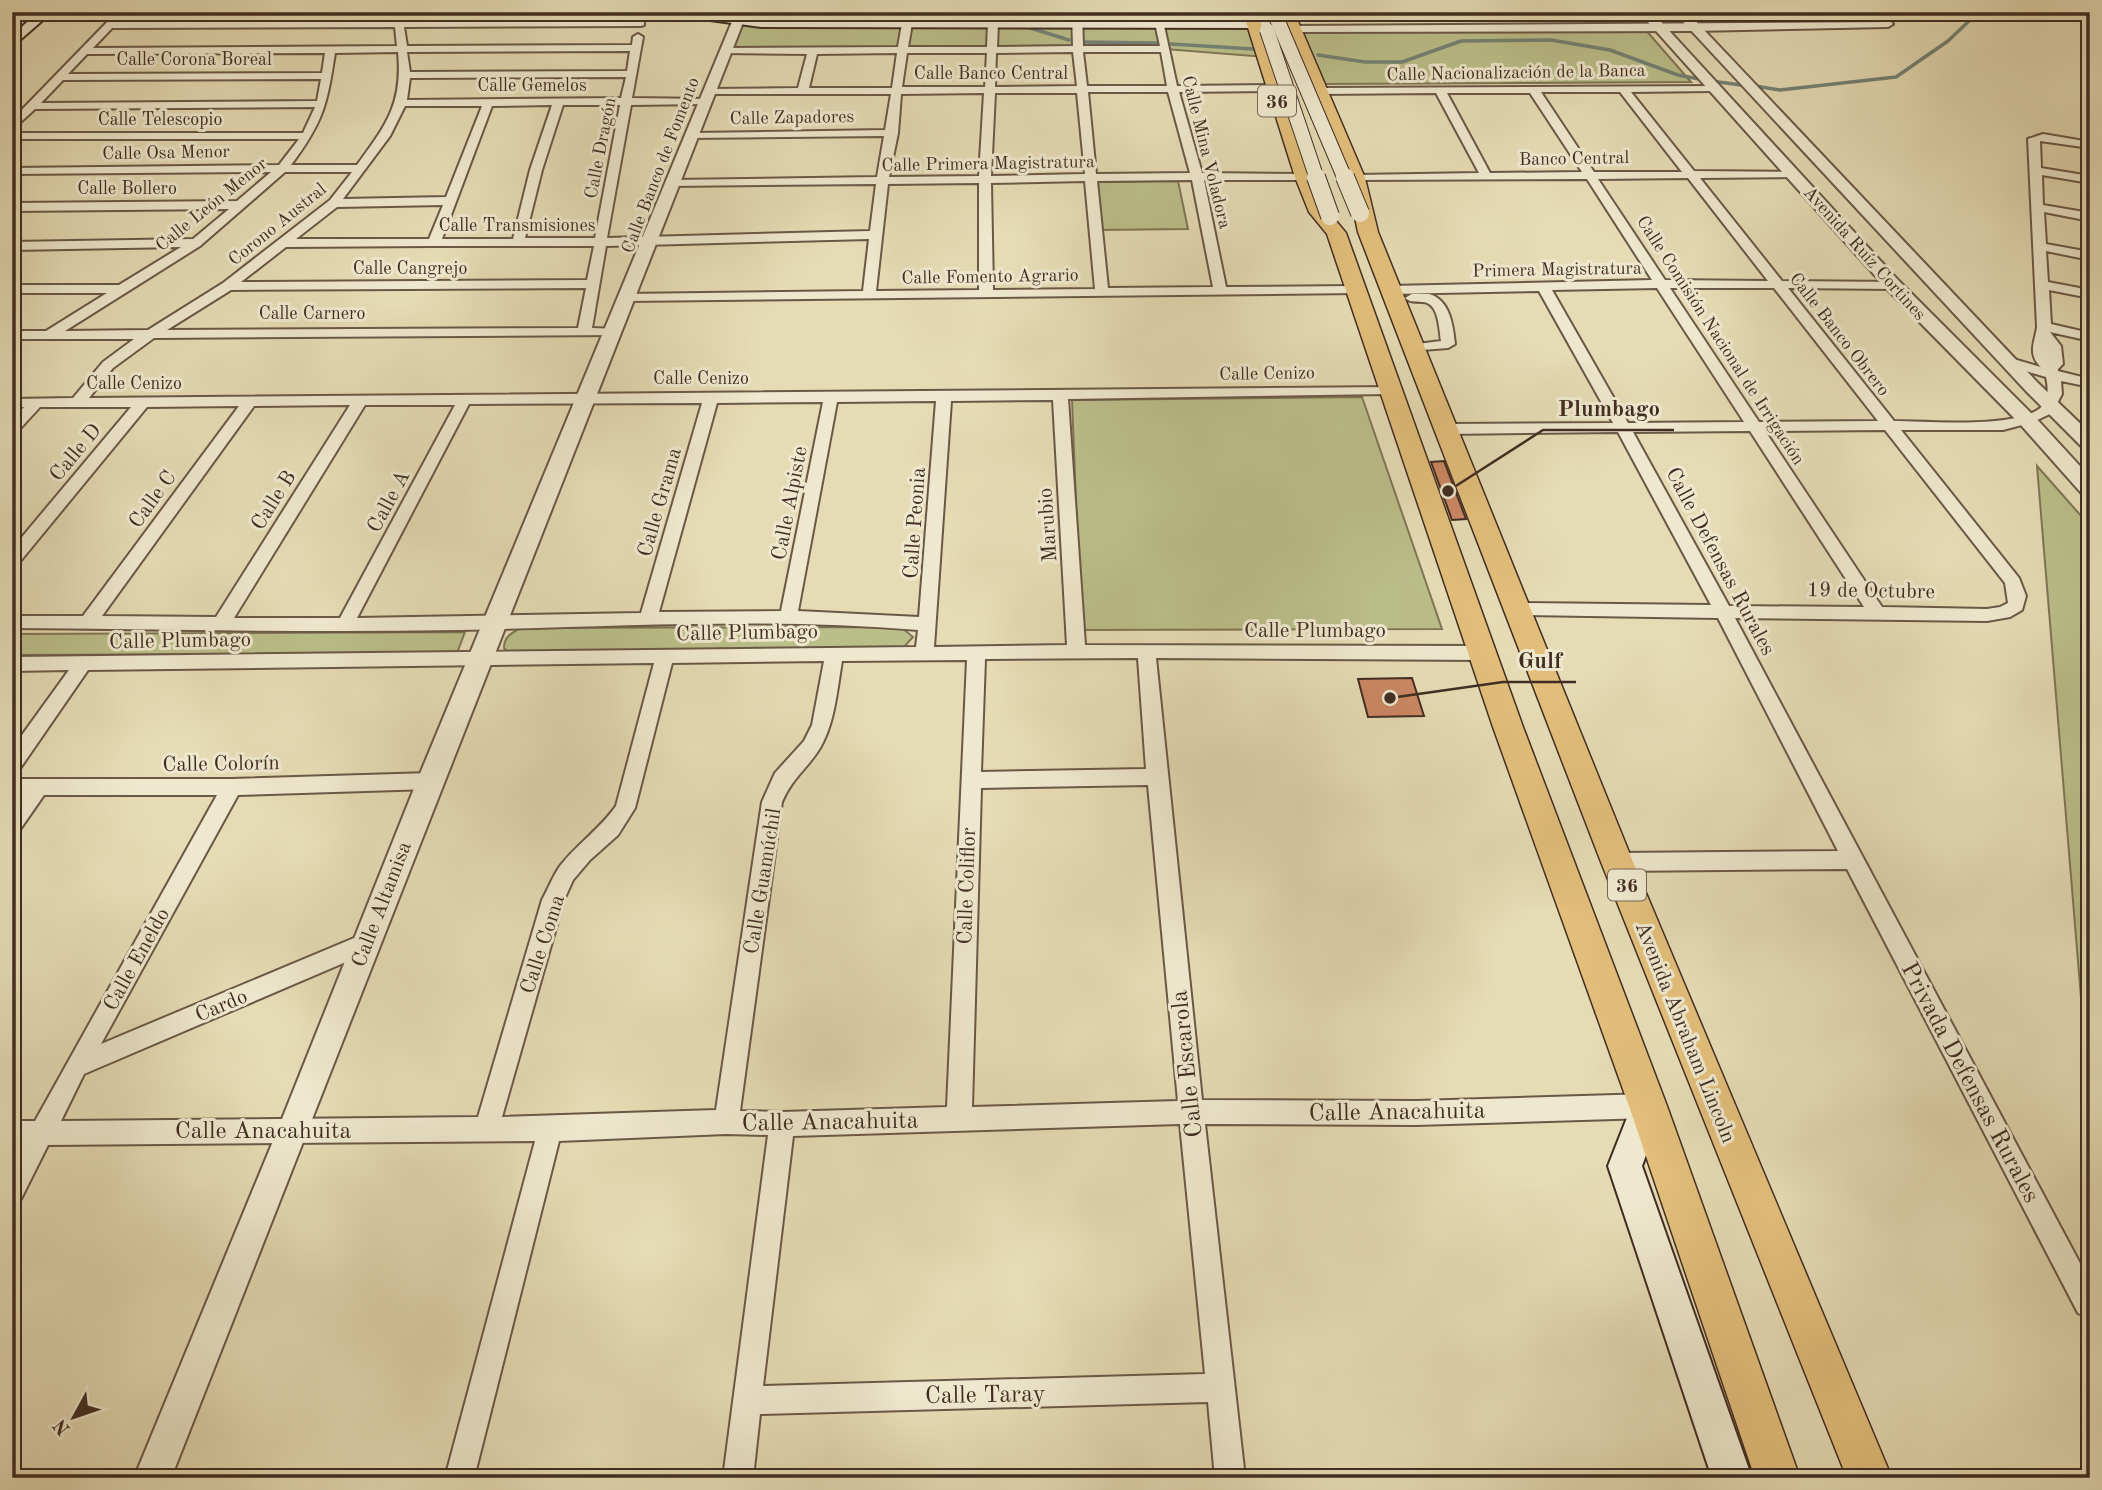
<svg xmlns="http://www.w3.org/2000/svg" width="2102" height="1490" viewBox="0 0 2102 1490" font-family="'Old Standard TT',serif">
	<rect width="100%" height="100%" fill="#e5dbb4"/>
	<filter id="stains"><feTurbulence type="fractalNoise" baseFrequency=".00286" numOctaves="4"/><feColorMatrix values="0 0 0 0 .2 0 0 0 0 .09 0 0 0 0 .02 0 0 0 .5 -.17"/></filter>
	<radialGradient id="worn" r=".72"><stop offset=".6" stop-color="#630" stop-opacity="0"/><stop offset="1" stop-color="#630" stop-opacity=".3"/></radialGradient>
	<!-- green -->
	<g fill="#babe89" stroke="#7e7656" stroke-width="2">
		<polygon points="737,22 1254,24 1265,57 1165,49 725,51"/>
		<polygon points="1644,28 1691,82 1321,84 1296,31"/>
		<polygon points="1178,181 1188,229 1098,230 1098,182"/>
		<polygon points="1362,397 1442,629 1081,630 1072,400"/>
		<polygon points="2037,466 2090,526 2090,1106"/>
		<path d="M901,627l12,10 -10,11 -394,5 -5,-5c0,-11 7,-15 17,-20z"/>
		<polygon points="465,632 457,653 12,655 12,634"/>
	</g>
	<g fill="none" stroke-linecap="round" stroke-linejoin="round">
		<!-- stream -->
		<g stroke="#748275" stroke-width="3.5">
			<polyline points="1024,26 1069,40"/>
			<polyline points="1083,42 1156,43"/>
			<polyline points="1171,44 1253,49"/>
			<polyline points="1318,55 1365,62 1402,62 1461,41 1551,40 1610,50 1678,75 1699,79"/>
			<polyline points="1711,81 1741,85"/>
			<polyline points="1755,86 1780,90 1896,77 1948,41 1969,21 1988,12"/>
		</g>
	</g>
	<!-- building -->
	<g fill="#cb8763" stroke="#412d23" stroke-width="2">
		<polygon points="1444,461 1466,519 1452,520 1431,462"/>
		<polygon points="1412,678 1424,716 1368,717 1358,679"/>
	</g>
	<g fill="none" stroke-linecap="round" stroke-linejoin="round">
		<defs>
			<g id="minor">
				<path d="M393,12h10l1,9h240v4l-3,1 -237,1 3,19 225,-1 1,-8 5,-3 5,3 -11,61 77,1 1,2 -5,3 -74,1 -24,133 263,-7 6,-47 -208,2 -2,-2 6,-4 205,-3 7,-41 -195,2v-4l4,-1 192,-3 6,-36h-186v-4l4,-1 89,-1 9,-34 -86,-1v-4l4,-1 173,-1 6,-35h10l-6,35h79l1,-23 5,-3 5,3 -1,23 76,-1 -1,-34h10l1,34h77l-5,-23 8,-2 14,65 96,-1 5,3 -5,3 -94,1 23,81 102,1 6,3 -6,3h-100l22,107 128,-1 5,1v6l-731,8 -5,-1v-6l240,-3 6,-52 -263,7 -14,82 26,1v6l-464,3 -41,30 -24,30 1305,-11 2,3 -7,4 -321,5 17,246 398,1 6,2 3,5 -3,5 -6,2 -327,-2 46,442 214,1 232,-7 9,4 3,8 -3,8 -9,4 -232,7 -211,-1 40,354h-30l-7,-76 -448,12 -7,64h-30l45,-343 -42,-1 -167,7 -85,337h-29l90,-337 -487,4 -27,54 -9,4v-39l10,-19h-10v-24h23l182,-326h-173l-25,36 -7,2v-24l10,-14h-10v-16h220l198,-6 7,2 3,6 -3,6 -7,2 -192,6 -137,249 265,-111 8,3 3,7 -3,7 -290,124 -23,47 417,-4 64,-217c6,-11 11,-24 18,-34 17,-22 40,-37 56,-60l38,-143 -566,7 -69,100 -7,3v-24l57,-79 -57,1v-14l904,-10 2,-17c-154,-13 -306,-3 -460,0 -149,3 -297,-1 -446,-2v-12h71l156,-210 -92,1 -129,157 -6,2v-17l119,-142h-91l-23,25 -5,1v-13l12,-13h-12v-8l61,-1 30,-36 31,-23h-122v-8h34l61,-38h-95v-8h107l62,-38 -169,3v-8l181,-3 36,-30 -217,2v-8l225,-2 34,-29 -259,2v-6l267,-3 20,-26h-287v-6h291l12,-26 -280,2 -23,21v-10l103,-106 8,2 -6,6 277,-1zM395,27l2,19 -304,2 19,-20zM630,51l-3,20 -217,1 -3,-20zM398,52c5,52 -12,73 -41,113h-66c33,-44 36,-61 44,-112zM1073,52l4,34 -82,1 1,-34zM1083,52h78l6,34h-80zM325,53l-3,20 -254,1 19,-20zM897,53l-5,35h-83l8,-34zM907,53h80l-2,34h-83zM626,77l-5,21 -214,2 3,-22zM321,79l-4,22 -276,2 22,-23zM1088,92h80l22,81 -94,1zM984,93l-5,83 -90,1 9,-44 3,-39zM995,93h82l8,81 -94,2zM552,105l-22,65 -17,69h-71l50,-133zM563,105h57l-25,133h-70l17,-68zM405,106h77l-36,91 -103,2 47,-63zM285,172h67l-22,28 -107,83 -75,47 -83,1 135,-85zM1192,180l21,107 -105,1 -11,-107zM1085,181l10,108 -102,1 -2,-107zM979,183v107l-103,1 12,-107zM443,205l-14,34h-133l41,-32zM432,246h162l-7,34 -346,2 45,-35zM586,288l-8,40 -411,2 64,-40zM1053,400l14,245 -133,2 17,-246zM936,401l-17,216 -121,-6 39,-209zM823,402l-42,209 -122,1 58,-209zM702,403l-61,210 -284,5 112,-214zM350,405l-134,212 -114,-1 152,-210zM365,405h90l-115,213h-106zM1138,658l8,111 -165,3 4,-113zM967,660l-20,447 -165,5 -42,-1 42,-309c10,-24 26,-34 38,-54 15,-26 17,-58 22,-87zM824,661l-12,64 -8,16 -29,32 -13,29 -46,308 -214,7 62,-217 9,-20 17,-20 28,-25 17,-27 37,-145zM1148,785l30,316 -206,6 9,-319zM1180,1124l25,250 -442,12 30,-250z"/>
				<polygon points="1891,22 1893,24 1888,27 1694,31 1293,32 1288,29 1293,26"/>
				<path d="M1717,86l1,2 -5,3 -82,1 63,79 103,1 2,2 -6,3 -93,1 82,103 116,1v6l-5,1 -105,-1 106,133c31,0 132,9 150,-17 5,-8 4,-18 2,-27l-41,-12 -2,-3 7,-4 31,9c-14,-13 -6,-25 -4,-40l-9,-188 15,-5 47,8v6l-50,-7 1,27 49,8v7l-48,-8 1,30 47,8v8l-46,-9 2,32 44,8v8l-44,-9 2,31 42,8v8l-41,-8 2,34 39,9v8l-40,-9 11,14 2,18 -5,5v2l32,8v8l-29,-6 1,13 -10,19 -19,9 -30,8h-102l118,148 7,18 -4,14 -12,7 -23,4 -252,-3 355,664v34l-3,1 -9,-4 -231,-444 -230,2 -7,-3 -3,-6 3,-6 7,-3 221,-2 -120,-233 -201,-3 -9,-6 9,-6 194,2 -93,-173 -171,2 -7,-5 7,-5 166,-1 -74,-132 -149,3 -7,-4 7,-4 262,-6 -65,-101 -235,1v-4l4,-1 123,-2 -43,-80 -116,1 -5,-3 5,-3zM1541,92h79l62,80h-88zM1447,93h83l52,79 -92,1zM1688,178l80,103 -103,-1 -67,-101zM1657,288l87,134 -116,1 -76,-133zM1670,288h104l104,133 -119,1zM1885,430l120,153 3,20 -8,4 -13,2 -105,-2 -117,-176zM1750,431l114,176 -135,-1 -96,-174z"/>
				<path d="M1429,294c21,6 24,31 26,50l-7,4 -39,3v-6l32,-4c-2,-13 -2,-39 -19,-39 -8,-1 -11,1 -17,-4l7,-4z"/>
			</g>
			<g id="tertiary">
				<polygon points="736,12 746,15 171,1478 134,1478 278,1129 417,781"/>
				<polygon points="1639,12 1652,12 1899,281 2034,416 2090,477 2090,496 2083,495 2020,424 1887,289"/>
				<polygon points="1674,12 1687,12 2038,383 2090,433 2090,450 2083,448 2026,391"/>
			</g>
			<g id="secondary">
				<polygon points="38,12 52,12 12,47 12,36"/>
				<polygon points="675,12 711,12 761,19 1291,20 1298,24 1291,28 761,27 681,16"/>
				<polygon points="1648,1090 1660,1095 1664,1106 1642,1166 1752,1478 1712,1478 1608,1166 1636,1095"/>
			</g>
			<g id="primary">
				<polygon points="1243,12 1257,12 1313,177 1327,210 1346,233 1523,727 1667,1106 1800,1478 1755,1478 1629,1106 1493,727 1327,234 1309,212 1295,177"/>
				<polygon points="1280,12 1294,12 1365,178 1378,232 1633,862 1892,1478 1847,1478 1601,862 1358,232 1347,178"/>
			</g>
		</defs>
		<!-- minor casing -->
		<use href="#minor" stroke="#6a5847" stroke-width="4"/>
		<!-- tertiary casing -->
		<use href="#tertiary" stroke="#6a5847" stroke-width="4"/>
		<!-- secondary casing -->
		<use href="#secondary" stroke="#412d23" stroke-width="4"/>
		<!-- primary casing -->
		<use href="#primary" stroke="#412d23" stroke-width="3"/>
		<!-- minor -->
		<use href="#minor" fill="#eee8ce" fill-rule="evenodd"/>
		<!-- tertiary -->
		<use href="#tertiary" fill="#eee8ce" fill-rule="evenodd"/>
		<!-- secondary -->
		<use href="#secondary" fill="#eee8ce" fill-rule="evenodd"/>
		<!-- primary -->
		<use href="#primary" fill="#e2be7a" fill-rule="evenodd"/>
		<defs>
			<g id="secondary-bridge-far1">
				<polyline points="1274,12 1345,179"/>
				<polyline points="1267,30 1317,179"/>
			</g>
			<g id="secondary-bridge">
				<polyline points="1316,177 1330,216"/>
				<polyline points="1345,177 1360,213"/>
			</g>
		</defs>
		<!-- secondary-bridge-far1 casing -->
		<use href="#secondary-bridge-far1" stroke="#412d23" stroke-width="16" stroke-linecap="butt"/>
		<!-- secondary-bridge casing -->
		<use href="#secondary-bridge" stroke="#412d23" stroke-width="20" stroke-linecap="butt"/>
		<!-- secondary-bridge-far1 -->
		<use href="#secondary-bridge-far1" stroke="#eee8ce" stroke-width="14"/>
		<!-- secondary-bridge -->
		<use href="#secondary-bridge" stroke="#eee8ce" stroke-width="18"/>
	</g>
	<g text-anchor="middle" stroke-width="6" stroke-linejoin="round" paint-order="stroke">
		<!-- far-street labels -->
		<g font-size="18" fill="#412d23" stroke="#eee8ce">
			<text x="194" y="65">Calle Corona Boreal</text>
			<text transform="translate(1516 72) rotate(-1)" y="6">Calle Nacionalización de la Banca</text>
			<text x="991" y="79">Calle Banco Central</text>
			<text x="532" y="91">Calle Gemelos</text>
			<text transform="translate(792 117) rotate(-1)" y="6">Calle Zapadores</text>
			<text x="160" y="125">Calle Telescopio</text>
			<text transform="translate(600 148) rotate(-79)" y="6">Calle Dragón</text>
			<text transform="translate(166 152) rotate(-1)" y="6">Calle Osa Menor</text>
			<text transform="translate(1207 152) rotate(76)" y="6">Calle Mina Voladora</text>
			<text transform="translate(1574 158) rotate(-1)" y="6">Banco Central</text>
			<text transform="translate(988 163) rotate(-1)" y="6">Calle Primera Magistratura</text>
			<text transform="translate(660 165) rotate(-69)" y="6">Calle Banco de Fomento</text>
			<text x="127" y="194">Calle Bollero</text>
			<text transform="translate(211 204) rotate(-39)" y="6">Calle León Menor</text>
			<text transform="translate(277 224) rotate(-39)" y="6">Corono Austral</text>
			<text x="517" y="231">Calle Transmisiones</text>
			<text transform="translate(1865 253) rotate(48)" y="6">Avenida Ruíz Cortines</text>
			<text x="410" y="274">Calle Cangrejo</text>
			<text transform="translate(1557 269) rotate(-1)" y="6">Primera Magistratura</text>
			<text transform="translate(990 276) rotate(-1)" y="6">Calle Fomento Agrario</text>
			<text x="312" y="319">Calle Carnero</text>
			<text transform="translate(1840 334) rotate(52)" y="6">Calle Banco Obrero</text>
			<text transform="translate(1721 340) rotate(57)" y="6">Calle Comisión Nacional de Irrigación</text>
			<text transform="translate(1267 373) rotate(-1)" y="6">Calle Cenizo</text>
			<text x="701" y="384">Calle Cenizo</text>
			<text x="134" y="389">Calle Cenizo</text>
		</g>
		<!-- shield labels -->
		<g fill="#eee8ce" stroke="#756556" stroke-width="2">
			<rect x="1258" y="85.5" width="38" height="31" rx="5"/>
			<rect x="1608" y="869.5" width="38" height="31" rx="5"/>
		</g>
		<g font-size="19" font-weight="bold" fill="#412d23">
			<text x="1277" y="108">36</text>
			<text x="1627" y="892">36</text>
		</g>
		<!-- street labels -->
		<g font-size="21" fill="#412d23" stroke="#eee8ce">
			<text transform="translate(75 452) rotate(-50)" y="7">Calle D</text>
			<text transform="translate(152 499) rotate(-54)" y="7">Calle C</text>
			<text transform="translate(273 500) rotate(-58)" y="7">Calle B</text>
			<text transform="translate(388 501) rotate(-62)" y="7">Calle A</text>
			<text transform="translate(659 502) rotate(-74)" y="7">Calle Grama</text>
			<text transform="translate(789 503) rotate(-79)" y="7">Calle Alpiste</text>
			<text transform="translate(914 523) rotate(-86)" y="7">Calle Peonia</text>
			<text transform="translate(1047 525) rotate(-94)" y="7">Marubio</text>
			<text transform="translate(1721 561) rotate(62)" y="7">Calle Defensas Rurales</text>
			<text transform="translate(1871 590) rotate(1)" y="7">19 de Octubre</text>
			<text x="1315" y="637">Calle Plumbago</text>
			<text transform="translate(747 632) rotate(-1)" y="7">Calle Plumbago</text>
			<text transform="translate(180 640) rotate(-1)" y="7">Calle Plumbago</text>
			<text transform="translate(221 763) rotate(-1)" y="7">Calle Colorín</text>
			<text transform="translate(762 881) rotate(-81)" y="7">Calle Guamúchil</text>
			<text transform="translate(966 886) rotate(-88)" y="7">Calle Coliflor</text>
			<text transform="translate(381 904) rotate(-69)" y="7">Calle Altamisa</text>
			<text transform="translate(542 944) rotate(-72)" y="7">Calle Coma</text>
			<text transform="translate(136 959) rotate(-61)" y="7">Calle Eneldo</text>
			<text transform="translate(221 1005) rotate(-23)" y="7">Cardo</text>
			<text transform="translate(1686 1032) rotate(68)" y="7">Avenida Abraham Lincoln</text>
		</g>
		<!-- near-street labels -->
		<g font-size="24" fill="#412d23" stroke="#eee8ce">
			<text transform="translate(1186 1064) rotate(-96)" y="8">Calle Escarola</text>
			<text transform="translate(1971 1082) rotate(62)" y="8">Privada Defensas Rurales</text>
			<text transform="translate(1397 1111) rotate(-1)" y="8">Calle Anacahuita</text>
			<text transform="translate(830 1121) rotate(-1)" y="8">Calle Anacahuita</text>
			<text x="263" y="1138">Calle Anacahuita</text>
			<text transform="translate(985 1394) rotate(-1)" y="8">Calle Taray</text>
		</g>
	</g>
	<!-- callouts -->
	<path fill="none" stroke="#412d23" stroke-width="2.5" d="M1448 491L1543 430H1674M1390 698L1503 682H1576"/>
	<g fill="#412d23" stroke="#eee8ce" stroke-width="2.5">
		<circle cx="1448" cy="491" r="7"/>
		<circle cx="1390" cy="698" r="7"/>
	</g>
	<g font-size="23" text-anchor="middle" font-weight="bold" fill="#412d23" stroke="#eee8ce" stroke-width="6" stroke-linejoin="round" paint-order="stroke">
		<text x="1609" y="416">Plumbago</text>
		<text x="1540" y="668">Gulf</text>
	</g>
	<!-- margin -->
	<rect width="2102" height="1490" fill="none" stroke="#e5dbb4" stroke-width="42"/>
	<rect x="14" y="14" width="2074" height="1462" fill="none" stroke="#412d23" stroke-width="3.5"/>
	<rect x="21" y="21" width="2060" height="1448" fill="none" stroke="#412d23" stroke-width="2"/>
	<!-- north arrow -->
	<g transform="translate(74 1417) rotate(230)" stroke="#eee8ce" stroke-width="5" paint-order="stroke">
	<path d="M0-5L12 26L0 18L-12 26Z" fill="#412d23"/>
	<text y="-10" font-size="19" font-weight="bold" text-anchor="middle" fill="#412d23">N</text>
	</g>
	<rect width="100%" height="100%" filter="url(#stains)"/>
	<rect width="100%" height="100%" fill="url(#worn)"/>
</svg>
